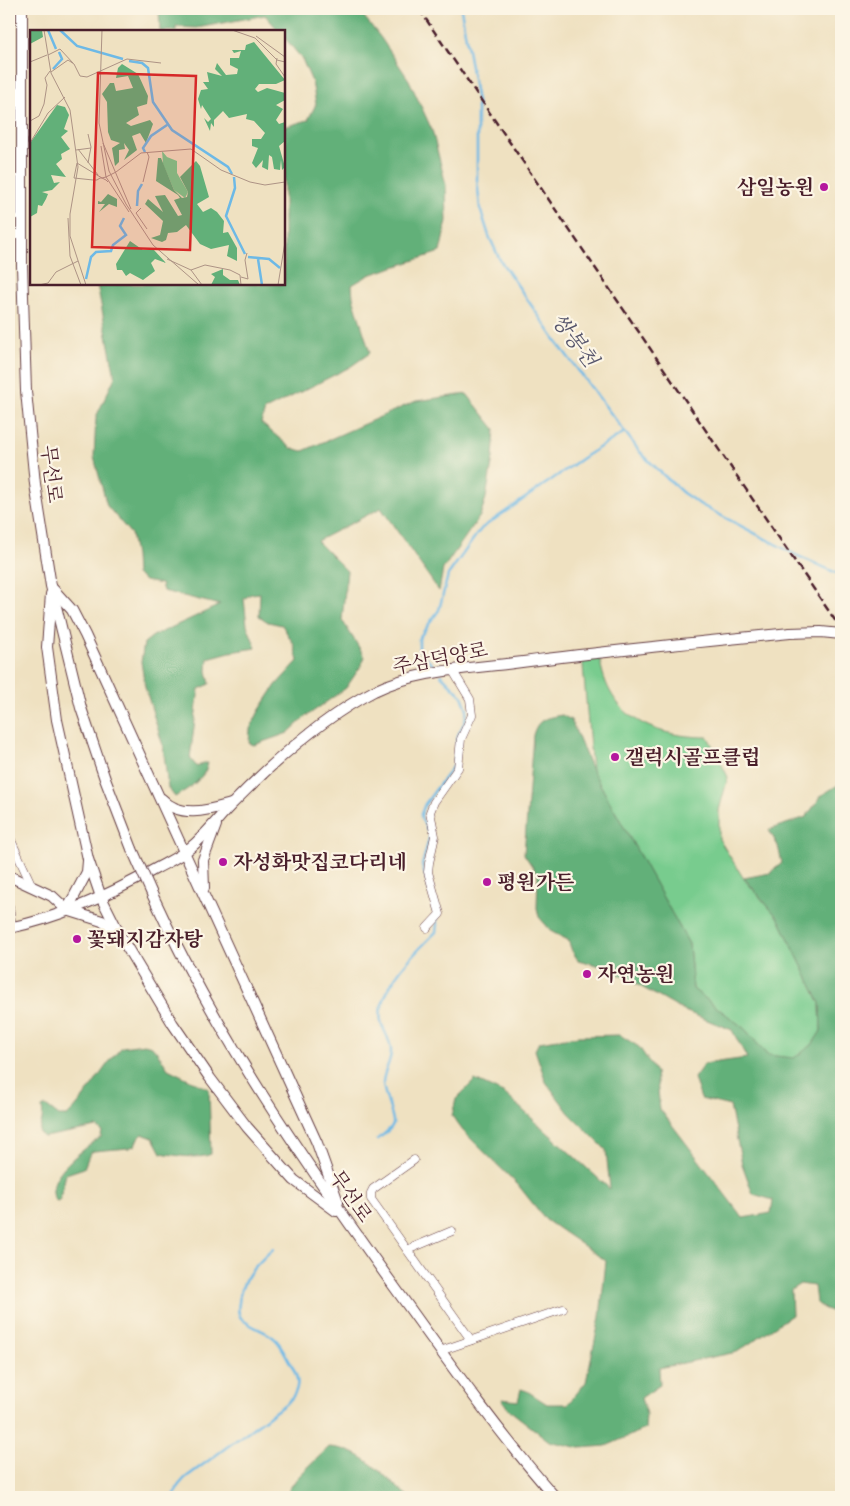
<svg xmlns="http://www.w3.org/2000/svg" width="850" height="1506" viewBox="0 0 850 1506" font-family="'Libre Bodoni','Noto Serif KR',serif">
	<rect width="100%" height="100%" fill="#fcf5e5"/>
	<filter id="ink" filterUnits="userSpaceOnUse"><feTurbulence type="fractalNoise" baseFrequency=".02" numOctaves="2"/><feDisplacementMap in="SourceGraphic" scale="10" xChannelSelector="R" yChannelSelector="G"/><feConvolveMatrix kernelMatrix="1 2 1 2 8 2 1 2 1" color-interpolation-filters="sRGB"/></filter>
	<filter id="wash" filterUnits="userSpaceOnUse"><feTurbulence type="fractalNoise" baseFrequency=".0096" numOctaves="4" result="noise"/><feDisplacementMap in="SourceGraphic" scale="20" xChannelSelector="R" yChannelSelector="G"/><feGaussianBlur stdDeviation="1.12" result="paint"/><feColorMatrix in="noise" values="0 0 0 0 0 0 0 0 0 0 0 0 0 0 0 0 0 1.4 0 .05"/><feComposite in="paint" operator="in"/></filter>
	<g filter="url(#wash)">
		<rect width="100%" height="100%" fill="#efe1c1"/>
		<!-- green -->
		<path fill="#78cc8e" stroke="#61765c" d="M599,652c6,63 51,85 109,85l20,40 -9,33v29l25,40 35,40 41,84 1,28 -9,14 -18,14 -27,-4 -22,-26 -52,-40 -4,-45 -97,-174 -10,-116z"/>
		<!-- forest -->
		<g fill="#62b079" stroke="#566852">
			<path d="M159,9h199l23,29 28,42 23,50 14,55 1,36 -7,31 -71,23 -17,10 1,12 17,56 -20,14 -85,43 -4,13 30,25 12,3 113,-50 51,-7 28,35 -2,29 -7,40 -6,18 -37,53 -4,22 -58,-83 -64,33 30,30 -5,49 23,37 -4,9 -15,22 -42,30 -16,15 -34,12 -5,-2 1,-14 9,-18 17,-26 22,-24 -4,-16 -12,-20 -14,-3 -9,-6 1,-23 -9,1 -7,5 3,26 9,23 -26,4 -22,6 -1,13 3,13 -11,5 -9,69 7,9 6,-4h5c-3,16 -20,26 -33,34l-7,-9 -5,-42 -18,-59 -4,-25 3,-19 9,-7 67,-31 -57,-14 -2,-7 -16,-3 -9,-7 -1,-18 -4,-22 -24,-28 -13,-49 2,-40 19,-40 -18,-93h187v-157l24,-7 8,-16 -4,-22 -10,-23 -18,-22v-6h-5l-14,-16 -68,13 -21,-1v4h-16z"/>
			<path d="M562,715l9,5 21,50 97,174 4,45 52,40 22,26 27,3 18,-13 9,-14 -1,-28 -41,-84 -35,-41 26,-5 12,-10 -4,-17 -9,-16 37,-13 16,-22 19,-12v553l-8,-24 -10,-4 -7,-6 -2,-16 -14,-2 -9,6 1,25 -55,37 -78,16 1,17 -19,13 5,16 -1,15 -39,17 -26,2 -31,-7 -41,-32 -6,-10 16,2 3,-12 6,2 20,13h21l18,-22 14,-65 6,-56 -60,-41 -28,-35 -55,-54 -11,-15 4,-17 19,-19 30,14 105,95 -4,-39 -37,-37 -23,-31 -11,-32 4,-8 39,-6 42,-1 19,12 17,25 4,37 83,109 28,-5 2,-13 -20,-6 -11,-30 -12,-58 -29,-7 -7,-21 10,-14 43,-6 -15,-28 -50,-20 -74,-42 -30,-8 -6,-9 -4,-11 -16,-8 -13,-15 -2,-9 1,-33 -14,-21 9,-119c5,-17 13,-17 29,-20z"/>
			<path d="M144,1044l8,2 5,6 11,17 41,20 2,65c-11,6 -38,1 -50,-1l-8,-15 -11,-4 -4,4 -3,7 -6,3 -35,3 -4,2 -6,15 -18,6 -6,25 -2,2 -3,-1c-12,-25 30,-51 46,-63l1,-6 -5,-4 -53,10 -5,-4c1,-11 5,-13 3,-25l4,-2 13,10h8c22,-20 34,-48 55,-69z"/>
			<path d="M329,1447c36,2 54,30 80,50h-125l13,-19z"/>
		</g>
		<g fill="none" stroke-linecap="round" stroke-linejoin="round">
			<!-- stream -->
			<g stroke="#6db9e6" stroke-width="2.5">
				<polyline points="461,9 477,102 477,179 480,208 489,236 500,260 556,341 640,452 658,470 683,493 701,505 798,556 841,575"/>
				<polyline points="436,669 419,650 419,638 439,610 448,575 477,534 482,528 587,455 625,432"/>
				<polyline points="431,895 422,865 430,835 421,818 421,814 425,804 454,765 457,737 465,721 467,709 462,696 441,675"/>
				<path d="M377,1140c4,-4 14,-10 16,-16 2,-6 -10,-31 -10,-41 0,-12 9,-22 8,-33 -1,-15 -14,-25 -10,-41 8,-32 32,-54 55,-77l1,-8 -3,-19"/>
				<path d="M174,1497l4,-11 7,-8 103,-76c16,-15 9,-28 -1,-45 -3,-6 -7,-14 -13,-19 -9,-8 -25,-11 -33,-20 -3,-4 -3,-10 -2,-15 1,-24 18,-39 34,-54"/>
			</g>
		</g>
	</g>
	<g filter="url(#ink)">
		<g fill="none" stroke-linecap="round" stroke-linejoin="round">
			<defs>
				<g id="minor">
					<polyline points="9,836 32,886"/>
					<polyline points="9,906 12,927"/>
					<polyline points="427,928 440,914 428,872 429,863 435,836 430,812 434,802 458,768 461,739 472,715 470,699 453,671"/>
					<polyline points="414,1160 373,1189 371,1193 371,1199 471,1340"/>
					<polyline points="407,1250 452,1231"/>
					<polyline points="440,1351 563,1309"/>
				</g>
				<g id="tertiary">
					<polyline points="22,9 22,265 26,391 35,484 51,586 81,708 105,779 132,849"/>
					<polyline points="53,589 72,610 85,635 317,1143 338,1202"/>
					<polyline points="51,594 47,647 57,720 88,859 101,897 122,939 173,1024 210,1078 247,1127 294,1180 336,1211"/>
					<path d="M162,799c18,20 47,11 69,5"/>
					<polyline points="9,876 52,896 67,910 102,921 115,931"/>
					<polyline points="204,888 203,860 216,825"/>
					<path d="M152,894c64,140 151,266 241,391 52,72 103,145 162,212"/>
					<polyline points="67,910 87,872 88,861"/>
					<path d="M9,928c50,-10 104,-35 148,-60 11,-6 24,-12 33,-20 16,-13 28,-30 42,-44 41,-42 90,-86 142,-113 43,-21 93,-22 140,-28 91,-12 183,-21 276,-30l31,-1 20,2"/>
				</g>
			</defs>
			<!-- minor casing -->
			<use href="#minor" stroke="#633c42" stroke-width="9"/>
			<!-- tertiary casing -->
			<use href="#tertiary" stroke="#633c42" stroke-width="12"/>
			<!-- minor -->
			<use href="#minor" stroke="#fff" stroke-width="8"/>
			<!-- tertiary -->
			<use href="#tertiary" stroke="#fff" stroke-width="10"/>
			<!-- rail -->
			<polyline stroke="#4a1f2b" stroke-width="2.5" stroke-dasharray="8 4" stroke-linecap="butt" points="419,9 841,629"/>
			<defs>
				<polyline id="tertiary-bridge" points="132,849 152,894"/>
			</defs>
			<!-- tertiary-bridge casing -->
			<use href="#tertiary-bridge" stroke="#633c42" stroke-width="12" stroke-linecap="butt"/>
			<!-- tertiary-bridge -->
			<use href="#tertiary-bridge" stroke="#fff" stroke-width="10"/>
		</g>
	</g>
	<!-- markers -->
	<g fill="#b5179e" stroke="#fcf5e5" stroke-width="2">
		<circle cx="824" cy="187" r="5"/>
		<circle cx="615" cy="757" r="5"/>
		<circle cx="223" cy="862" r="5"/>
		<circle cx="487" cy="882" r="5"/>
		<circle cx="77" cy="939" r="5"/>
		<circle cx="587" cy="974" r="5"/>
	</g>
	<g text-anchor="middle" stroke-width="4.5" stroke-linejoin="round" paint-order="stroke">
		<!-- poi labels -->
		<g font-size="20" font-weight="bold" fill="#4a1f2b" stroke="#fcf5e5" text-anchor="start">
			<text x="814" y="194" text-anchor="end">삼일농원</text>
			<text x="625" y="764">갤럭시골프클럽</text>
			<text x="233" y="869">자성화맛집코다리네</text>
			<text x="497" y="889">평원가든</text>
			<text x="87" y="946">꽃돼지감자탕</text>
			<text x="597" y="981">자연농원</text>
		</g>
		<!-- street labels -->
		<g font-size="20" fill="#4a1f2b" stroke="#fcf5e5">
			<text transform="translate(52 474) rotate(83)" y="7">무선로</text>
			<text transform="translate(440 658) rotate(-11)" y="7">주삼덕양로</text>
			<text transform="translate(351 1196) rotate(55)" y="7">무선로</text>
		</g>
		<!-- water labels -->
		<g font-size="21" font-style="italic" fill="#56556c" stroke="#fcf5e5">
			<text transform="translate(575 340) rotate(53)" y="7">쌍봉천</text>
		</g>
	</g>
	<!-- overview -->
	<g transform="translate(30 30)">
		<rect width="255" height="255" fill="#efe1c1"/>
		<path d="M132,121l5,6 10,4v12l11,19 -3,6 -11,-8 -11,-26z" fill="#78cc8e"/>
		<path d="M0,0h12l1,7 -13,7zM224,12l31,38 -9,4h-17l-4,5 3,3 9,-4 18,5v7l-9,5 7,4 -7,11 3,4 6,-2v19l-6,5 6,21 -3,3 -1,-10 -1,10 -6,-1 -2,-12 -3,-2 -1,15 -6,-3 1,-7 -7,8 -4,-5 6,-15 -6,-2v-7h9l4,-6 -11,-12 -8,-2 1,-5 -18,4 -6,-7 -9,9v7l-3,-4 -1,8 -6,-13 4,4 3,-3 -9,-14 -1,4 -3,-10 3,-9 7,-1 -5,-7h6l-2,-10 15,4 -7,-7 2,-6 9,12 11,-1 1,-5 -8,-4v-7h9l2,-7 -7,2 -2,-3h13l1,-5zM92,34l16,10 10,22 -1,8 -10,3 2,8 -13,8 5,3 19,-6 3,4 -7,19 -6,-10 -8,3 5,14 -13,10 5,-10 -5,-7 1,6 -6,1v12l-4,4 -3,-18 8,-5 -9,-3 -3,-8 -1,-30 -5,-8 8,-11h4l2,8 17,-3 -5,-12 -12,2 2,-10zM27,75l8,2 4,8 -5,14 4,2 -7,6 9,12 -9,5 1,5 -6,5 10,13 -15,-2 3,8 6,-1 -8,8 -10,2 6,2 -2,5 -4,7 -4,-1 -1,8 -7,4v-74zM128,128h3l13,32 8,8 5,-1 1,-5 -8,-15 16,-16 4,5 9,31 -12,7 6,8 8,-4 6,4 7,9 -1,12 5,-1 9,16v13l-10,-5 2,-11 -18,4 -11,-5 -14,-19 -9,7 -9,1 -2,7 -4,2 -11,-4 9,-3 3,-14 -18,-17 3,-5 15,13 -8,-16 10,-1 13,21 4,-1 -8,-15 6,-2 -2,-3 -22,-14zM78,164l9,5v8l-8,-3 -10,8 6,-8h-7v-3l3,1zM100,211l13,9h11l12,13 -11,-4 -4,4 4,8 -12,9 -13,-7 -4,3 -4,-6h-5l-1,-6zM193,239v6l7,5h8l2,5h-29l4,-8 -4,-3z" fill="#62b079"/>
		<path fill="none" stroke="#6db9e6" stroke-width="2.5" d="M18,0l8,19M30,0l17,16 46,13M99,31l13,2 6,5 5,34 19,28 56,37 4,7M23,39l9,-10 -3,-7M115,122l-2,-4 8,-12 16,-11M204,147l1,11 -9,28 19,38M107,176l1,-15 4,-7M218,227l21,2 11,9M228,229l4,26M56,249l5,-22 5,-5 15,-1 2,-6 13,-10 -6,-9 4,-8"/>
		<path fill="none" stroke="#ad9385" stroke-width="1" d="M14,0l7,43 19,37 8,57 -8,47v22l16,49M72,0l-3,93 10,48 17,33 27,41 46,40M202,0l23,8 22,22 8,2M226,6l29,21M18,25l12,-6 13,14M247,28l-1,6 9,13M0,32l17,-7M21,42l17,-12 6,4 6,12 7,1 40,-18 34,4M0,91l9,-5 5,-12 3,-19 -2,-7 5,-7M58,104l3,13 -3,16M0,113l18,-30 17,-16M73,113l28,66M71,116l5,31 23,35M48,119l20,26M46,120l15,-2M78,152l-2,-2 -4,-2 -25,-15 -3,15 19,2h4l3,-2h2l4,-1 10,-5 25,-19 50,-4 30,21 29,12 15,3 20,-3M113,152l6,-25 -2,-5M111,178l-5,5 11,16M38,188l2,38 11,29M137,229l24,11 11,15M161,240l14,-5 25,5 10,5 1,10M211,247l7,2 -3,-19 2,-7M9,255l9,-2 8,-11 22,-11M248,255l7,-43"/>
		<path fill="#d62828" fill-opacity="0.15" stroke="#d62828" stroke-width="2.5" d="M68,43l98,3 -6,174 -98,-3z"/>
		<rect width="255" height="255" fill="none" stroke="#4a1f2b" stroke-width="2.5"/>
	</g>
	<!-- margin -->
	<rect width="850" height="1506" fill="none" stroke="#fcf5e5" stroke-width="30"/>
</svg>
